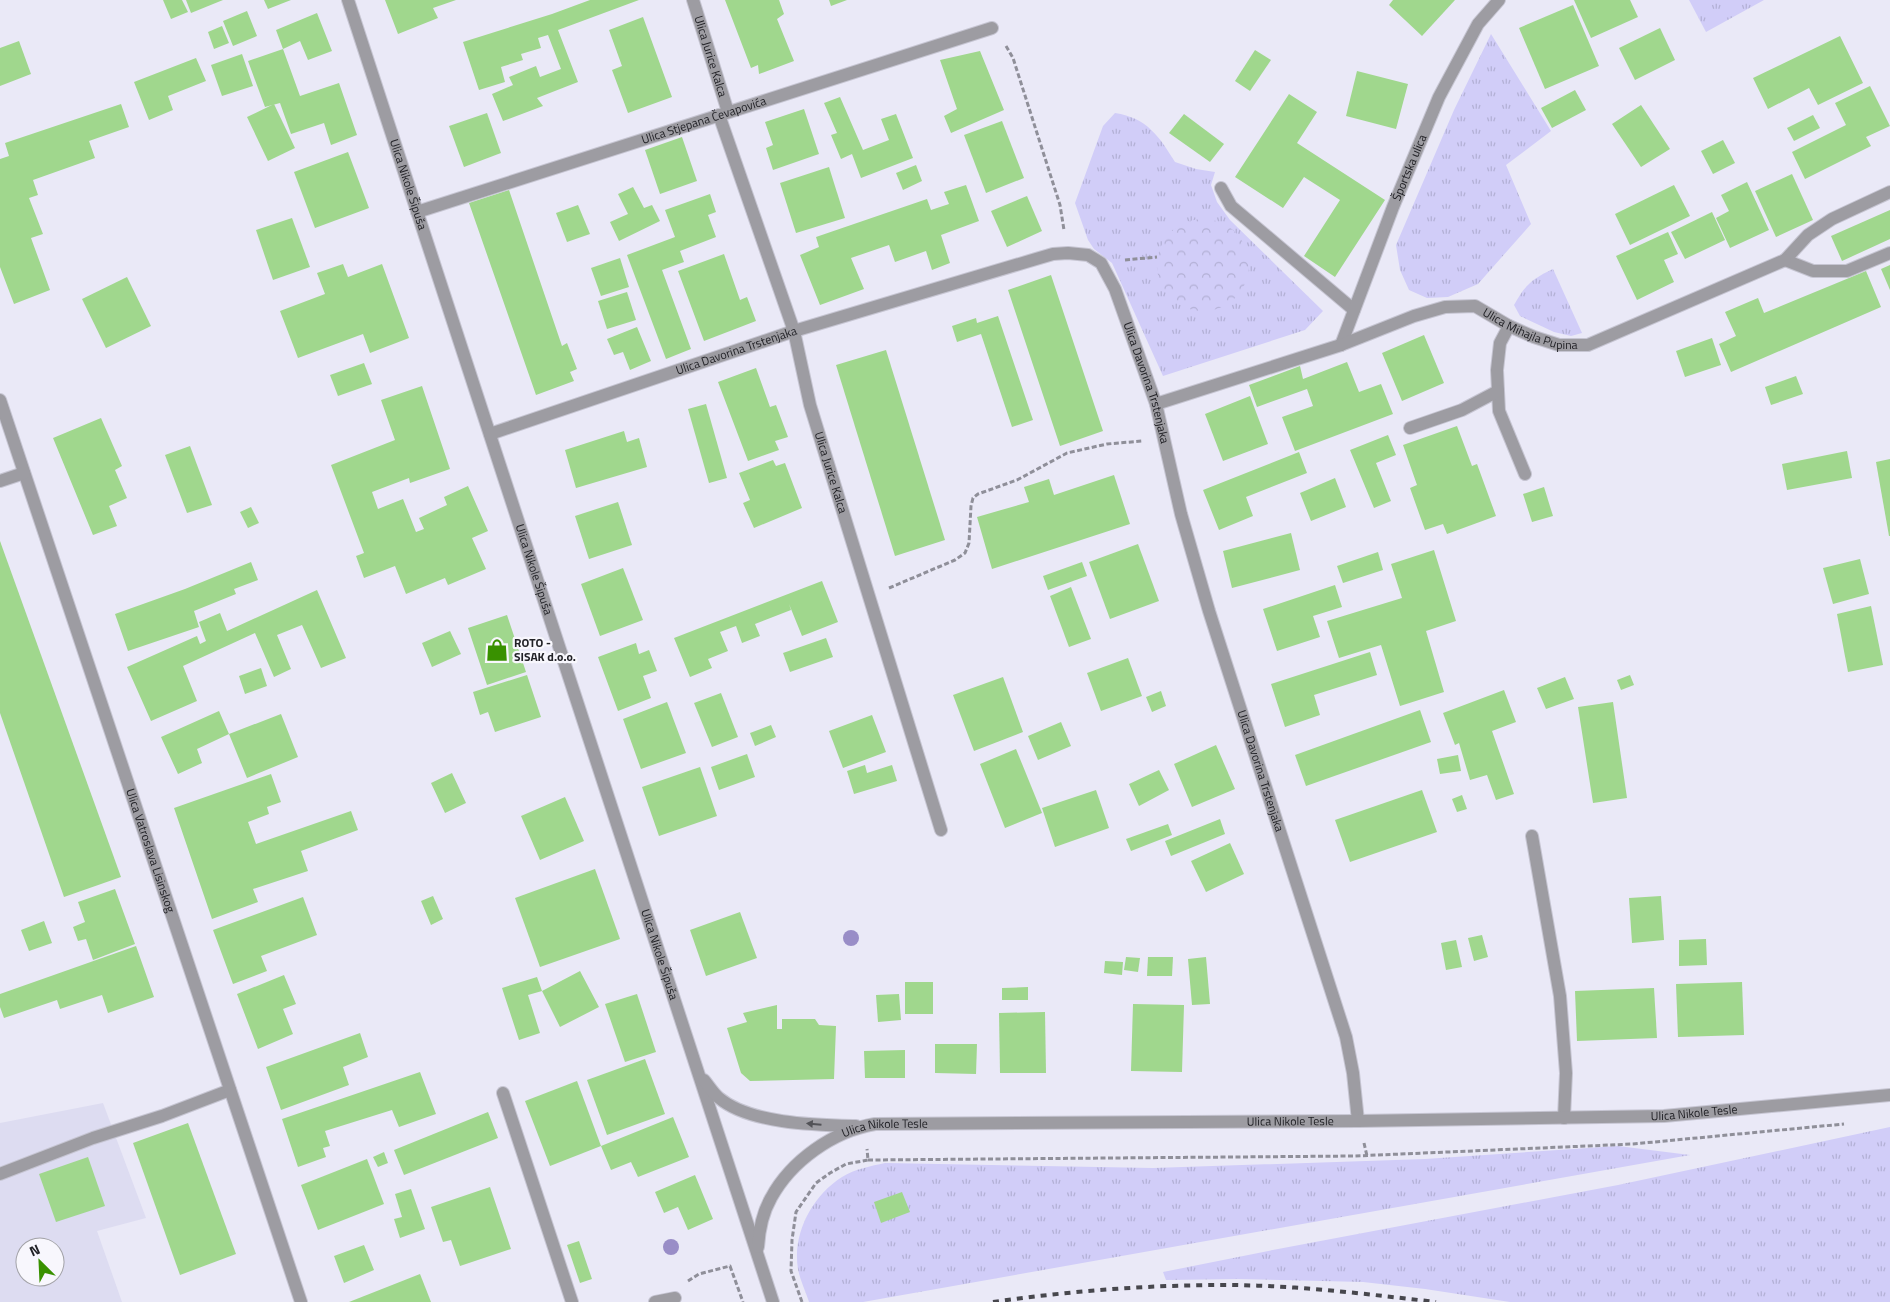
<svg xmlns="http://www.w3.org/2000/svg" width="1890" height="1302" viewBox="0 0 1890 1302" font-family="'Titillium Web',sans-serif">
	<defs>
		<pattern id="grass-tufts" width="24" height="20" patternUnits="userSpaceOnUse" patternTransform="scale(1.25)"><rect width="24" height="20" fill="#d1cdf8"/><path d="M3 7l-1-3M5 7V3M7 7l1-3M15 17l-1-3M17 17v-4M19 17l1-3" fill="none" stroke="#b3b0d5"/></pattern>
		<pattern id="park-crowns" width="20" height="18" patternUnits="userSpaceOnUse" patternTransform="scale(1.25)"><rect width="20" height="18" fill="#d1cdf8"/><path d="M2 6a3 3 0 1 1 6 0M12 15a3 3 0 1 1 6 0" fill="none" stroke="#b3b0d5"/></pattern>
	</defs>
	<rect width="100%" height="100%" fill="#eae9f7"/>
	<!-- built -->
	<path fill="#dddcf1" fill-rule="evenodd" d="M103,1103l43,115 -49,13 25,71h-122v-179zM25,1247h30v30h-30z"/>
	<!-- grass -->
	<g fill="url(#grass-tufts)">
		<polygon points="1689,0 1764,0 1706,32"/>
		<polygon points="1491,34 1551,131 1506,165 1531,224 1478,284 1448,297 1427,298 1409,290 1400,270 1396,245 1454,110"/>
		<path d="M1115,113c32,5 44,23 60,49l21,7 19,3 -4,13 6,17 13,18 93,91 -18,19 -142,46 -51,-113 -18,-14 -6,-9 -13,-37 28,-77z"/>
		<path d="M1553,269l29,64 -11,3 -17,-4 -34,-16 -6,-11c12,-21 18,-26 39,-36z"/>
		<polygon points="1890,1127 1890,1302 1510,1302 1425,1289 1363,1282 1238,1279 1166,1280 1163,1272 1278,1249 1618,1185"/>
		<path d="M1618,1146l72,9 -827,147h-54c-3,-10 -9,-22 -11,-33 -6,-35 14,-73 44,-92 13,-8 29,-11 43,-14l268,5 272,-9z"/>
	</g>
	<!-- park -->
	<circle fill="url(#park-crowns)" cx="1203" cy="265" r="46"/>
	<!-- building -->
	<g fill="#a0d78d">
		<polygon points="163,0 182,0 188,12 171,19"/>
		<polygon points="186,0 223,0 191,13"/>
		<polygon points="264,0 291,0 268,9"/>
		<polygon points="385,0 456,0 433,8 438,18 398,34"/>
		<polygon points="590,0 639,0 558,30 578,82 537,98 543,106 503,121 492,94 513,85 509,77 536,66 540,77 561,69 548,35 538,38 541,48 521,54 523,60 501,67 505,82 479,90 463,42 552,14"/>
		<polygon points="725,0 779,0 784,14 777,19 794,61 759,74 758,65 751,68"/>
		<polygon points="829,0 847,0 831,6"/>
		<polygon points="1393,0 1455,0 1422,36 1389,5"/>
		<polygon points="1574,0 1630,0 1638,17 1591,38"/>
		<polygon points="1573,5 1599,66 1545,89 1519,28"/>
		<polygon points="247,11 257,36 233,46 223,21"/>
		<polygon points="317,13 332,51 308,60 300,41 283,49 300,96 339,83 357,135 331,145 324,123 291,134 280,103 265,107 248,61 283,49 276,30"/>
		<polygon points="643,17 672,97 628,113 612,70 622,66 609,30"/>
		<polygon points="222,26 229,43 214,49 208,32"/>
		<polygon points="1660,28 1675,60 1635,80 1619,48"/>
		<polygon points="1840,36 1863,83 1818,105 1809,88 1768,109 1753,78"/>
		<polygon points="19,41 31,74 0,86 0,48"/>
		<polygon points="1255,50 1271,60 1250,91 1235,81"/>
		<polygon points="980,51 1004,110 951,133 944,116 957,109 940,60"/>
		<polygon points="242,54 253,86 222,96 211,65"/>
		<polygon points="196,58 206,81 168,96 173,110 149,120 134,82"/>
		<polygon points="1357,71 1408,84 1396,129 1346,116"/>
		<polygon points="1870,86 1890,126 1866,137 1871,146 1805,179 1792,152 1846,125 1835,103"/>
		<polygon points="1575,90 1586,110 1552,128 1541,108"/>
		<polygon points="1289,94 1317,112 1297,143 1385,200 1335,277 1304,256 1340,200 1304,177 1283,208 1235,177"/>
		<polygon points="840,97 863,150 889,140 881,119 896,114 913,158 861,178 852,154 841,159 831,135 837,133 824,103"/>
		<polygon points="121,104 129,127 89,141 95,158 33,180 38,195 29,198 43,234 31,238 50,290 14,304 0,267 0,159 9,156 5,143"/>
		<polygon points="274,104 295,148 268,161 247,117"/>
		<polygon points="1641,105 1670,149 1641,167 1612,124"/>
		<polygon points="804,109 819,154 773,170 766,148 773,145 765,122"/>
		<polygon points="487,113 501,153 464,167 449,126"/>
		<polygon points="1184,114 1224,144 1210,162 1169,133"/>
		<polygon points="1813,115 1820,128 1794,141 1787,128"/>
		<polygon points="1002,121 1024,178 986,193 964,135"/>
		<polygon points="682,137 697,181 660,194 645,150"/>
		<polygon points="1723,140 1735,163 1713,174 1701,151"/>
		<polygon points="348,152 369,208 315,228 294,172"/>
		<polygon points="916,165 922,181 903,190 896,173"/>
		<polygon points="829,167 845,218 796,233 780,183"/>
		<polygon points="1792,174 1813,220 1776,237 1755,191"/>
		<polygon points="1747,182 1769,230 1730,248 1716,218 1729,211 1721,195"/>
		<polygon points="966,185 979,221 941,235 950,263 932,270 926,251 895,262 889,245 851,258 864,289 820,305 800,255 819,247 816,237 927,199 931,210 949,204 944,192"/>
		<polygon points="1674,185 1690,216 1630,245 1615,214"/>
		<polygon points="633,187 644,208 652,205 660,221 619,241 610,222 628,214 618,194"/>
		<polygon points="509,190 562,346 567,343 577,369 570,372 574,381 536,395 469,203"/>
		<polygon points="710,194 716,212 708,215 716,237 680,251 684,262 662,270 691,349 666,359 627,255 675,237 665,210"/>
		<polygon points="1027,196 1042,231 1007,247 991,211"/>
		<polygon points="578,205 590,234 567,242 556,213"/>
		<polygon points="1890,210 1890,239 1842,261 1831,236"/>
		<polygon points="1712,212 1725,240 1685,259 1671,232"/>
		<polygon points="292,218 310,267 273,280 256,230"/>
		<polygon points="1668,232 1678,254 1664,260 1674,282 1637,300 1616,256"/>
		<polygon points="724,254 740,300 747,297 756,321 704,341 678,271"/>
		<polygon points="620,258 629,287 601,296 591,268"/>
		<polygon points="343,264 348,277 382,264 409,338 370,353 363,334 298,358 280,311 325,294 317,273"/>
		<polygon points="1890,265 1890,290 1881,269"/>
		<polygon points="1866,271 1881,307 1731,372 1719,344 1736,336 1725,312 1758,298 1764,313"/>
		<polygon points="1051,275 1103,431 1060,446 1008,290"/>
		<polygon points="127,277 151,326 106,348 82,299"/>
		<polygon points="627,292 636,320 607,329 598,301"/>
		<polygon points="998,316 1033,420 1012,427 981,334 957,342 952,326 976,318 977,323"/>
		<polygon points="637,327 651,361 630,370 623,352 614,355 607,339"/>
		<polygon points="1424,335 1444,383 1402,401 1382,353"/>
		<polygon points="1712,338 1721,365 1685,377 1676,351"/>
		<polygon points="886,350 945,540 895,556 836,365"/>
		<polygon points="1347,362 1359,392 1381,384 1393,414 1295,451 1282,417 1313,406 1307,389 1257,407 1249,385 1300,366 1303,379"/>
		<polygon points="364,363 372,384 338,396 330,375"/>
		<polygon points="756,368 770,407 776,405 788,437 775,441 779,450 748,461 718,382"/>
		<polygon points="1796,376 1803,394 1771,405 1765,387"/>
		<polygon points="422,386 450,469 410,483 409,478 372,492 378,509 403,499 416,532 424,529 419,518 447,505 444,497 468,486 488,531 472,538 486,569 448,585 445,578 406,594 395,566 364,578 356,556 364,553 331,465 395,440 381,400"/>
		<polygon points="1250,396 1268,444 1223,461 1205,414"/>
		<polygon points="706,404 727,478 709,483 688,409"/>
		<polygon points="101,418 122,466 115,470 127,498 109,506 117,526 93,535 53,438"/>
		<polygon points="1457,426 1472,466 1477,464 1496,516 1447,534 1443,524 1425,530 1410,488 1417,485 1403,445"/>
		<polygon points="624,431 627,442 639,438 647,467 576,488 565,450"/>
		<polygon points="1388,435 1396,455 1376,463 1391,501 1374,508 1350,450"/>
		<polygon points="190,446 212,505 187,513 165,455"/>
		<polygon points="1847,451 1852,478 1787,490 1782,464"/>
		<polygon points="1299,452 1307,473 1246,497 1253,516 1219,530 1203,490"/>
		<polygon points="1890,459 1890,536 1889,536 1876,462"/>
		<polygon points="773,460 776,466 785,463 802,508 754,528 743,503 750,500 739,473"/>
		<polygon points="1114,475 1130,524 992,569 977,517 1029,502 1024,487 1049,479 1054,495"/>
		<polygon points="1335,478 1346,507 1311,521 1300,493"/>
		<polygon points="1544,487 1553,516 1532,522 1523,494"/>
		<polygon points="618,502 632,545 589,559 575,516"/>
		<polygon points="251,507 259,523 248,528 240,512"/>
		<polygon points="1291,533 1300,570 1232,588 1223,551"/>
		<polygon points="0,541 121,877 64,897 0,713"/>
		<polygon points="1138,544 1159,601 1110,619 1089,562"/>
		<polygon points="1434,550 1456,621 1426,631 1444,692 1400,706 1381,645 1339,658 1327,621 1402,598 1391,564"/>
		<polygon points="1378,552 1383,570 1343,583 1337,566"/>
		<polygon points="1860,559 1869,594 1833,604 1823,568"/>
		<polygon points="251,562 258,580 234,589 236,594 194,611 199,627 128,651 115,614 185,589"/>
		<polygon points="1082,562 1087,576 1048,590 1043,576"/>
		<polygon points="623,568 643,620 600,636 581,584"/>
		<polygon points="822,581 838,622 802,636 789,604 791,610 755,624 760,636 742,643 736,626 720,632 728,651 708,659 712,668 690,677 674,638"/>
		<polygon points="1335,585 1342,607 1313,616 1320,637 1277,651 1263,609"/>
		<polygon points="1071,587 1091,639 1069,647 1050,596"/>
		<polygon points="317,590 346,658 321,668 302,625 277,635 291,669 274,677 255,633 183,666 197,701 151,721 127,667 197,636 200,644 206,641 199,622 220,613 227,631"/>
		<polygon points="1871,606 1883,665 1848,672 1837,614"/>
		<polygon points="507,615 526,672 487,685 468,628"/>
		<polygon points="450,631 461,654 432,667 422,643"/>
		<polygon points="826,638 833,657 790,672 783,653"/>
		<polygon points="636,643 639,654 649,650 657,671 643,676 651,698 618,711 598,657"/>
		<polygon points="1370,652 1377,675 1314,695 1320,715 1285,727 1271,684"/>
		<polygon points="1128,658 1142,696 1101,711 1087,673"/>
		<polygon points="261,668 267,686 245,694 239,676"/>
		<polygon points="527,675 541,717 495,732 488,712 480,715 473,692"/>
		<polygon points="1630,675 1634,685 1621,690 1617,680"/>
		<polygon points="1003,677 1023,732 974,751 953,695"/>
		<polygon points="1565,677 1574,699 1546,709 1537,688"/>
		<polygon points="1504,690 1516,722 1492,731 1514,794 1496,800 1487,775 1470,780 1459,743 1455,745 1443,713"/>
		<polygon points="1161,691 1166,706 1152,712 1146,697"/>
		<polygon points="721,693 738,737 712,747 694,703"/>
		<polygon points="667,702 686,753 641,769 623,719"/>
		<polygon points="1613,702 1627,798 1593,803 1578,707"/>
		<polygon points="1420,710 1431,742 1306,786 1295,755"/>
		<polygon points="219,711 229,734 197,749 202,763 178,774 161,737"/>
		<polygon points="281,714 298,757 247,778 229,734"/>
		<polygon points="872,715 886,752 843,768 829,731"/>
		<polygon points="1061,722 1071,746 1038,760 1028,736"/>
		<polygon points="771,725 776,737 755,746 750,733"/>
		<polygon points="1216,745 1235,789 1192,807 1174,764"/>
		<polygon points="1016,749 1042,813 1005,828 980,764"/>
		<polygon points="747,754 755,777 719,790 711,767"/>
		<polygon points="1458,755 1461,771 1440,774 1437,759"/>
		<polygon points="865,765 867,773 892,765 897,781 854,794 847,771"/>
		<polygon points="700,767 717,816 659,836 642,787"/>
		<polygon points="1159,770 1169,790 1139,806 1129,784"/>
		<polygon points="452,773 466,803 445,813 431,783"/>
		<polygon points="271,774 281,802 267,807 269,814 248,822 256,844 351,811 358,830 301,851 308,871 253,889 258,902 212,919 174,808"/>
		<polygon points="1096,790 1109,828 1055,847 1042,808"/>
		<polygon points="1422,790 1437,832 1350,862 1335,820"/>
		<polygon points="1462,795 1467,809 1457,812 1452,799"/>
		<polygon points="565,797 584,841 540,860 521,816"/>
		<polygon points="1220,819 1225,834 1171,856 1165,841"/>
		<polygon points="1168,824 1172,835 1131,851 1126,839"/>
		<polygon points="1230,843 1244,874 1206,892 1191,861"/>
		<polygon points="595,869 620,939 540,967 515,898"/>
		<polygon points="115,889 135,944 93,960 86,939 78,941 73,927 85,922 78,902"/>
		<polygon points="433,896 443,919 431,925 421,901"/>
		<polygon points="1661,896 1664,940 1632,943 1629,898"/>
		<polygon points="303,897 317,935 261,956 267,971 233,984 213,930"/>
		<polygon points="740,912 757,958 706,976 690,930"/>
		<polygon points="44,921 52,943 29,951 21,930"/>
		<polygon points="1482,935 1488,957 1474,961 1468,938"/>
		<polygon points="1706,939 1707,965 1679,966 1679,940"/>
		<polygon points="1456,940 1462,967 1446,970 1441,943"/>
		<polygon points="136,946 154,997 108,1013 102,995 60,1009 57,1000 4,1018 0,1007 0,994"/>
		<polygon points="1126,957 1140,958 1138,972 1124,970"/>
		<polygon points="1148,957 1173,957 1172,976 1147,976"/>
		<polygon points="1206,957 1210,1004 1192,1005 1188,959"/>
		<polygon points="1105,961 1123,962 1122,975 1104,973"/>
		<polygon points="580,971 599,1007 560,1027 542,991 528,995 540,1033 519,1040 502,988 537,977 542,991"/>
		<polygon points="284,975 296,1004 283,1009 293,1034 258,1049 237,994"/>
		<rect x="905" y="982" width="28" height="32"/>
		<polygon points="1742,982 1744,1035 1678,1037 1676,984"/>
		<polygon points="1028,987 1028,1000 1002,1000 1002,988"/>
		<polygon points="1654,988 1657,1038 1577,1041 1575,991"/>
		<polygon points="637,994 656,1052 625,1062 605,1004"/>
		<polygon points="899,994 901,1020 878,1022 876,995"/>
		<polygon points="1133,1004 1184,1005 1182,1072 1131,1071"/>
		<polygon points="777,1005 777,1029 782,1029 782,1019 815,1019 819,1025 836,1026 834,1079 750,1081 741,1073 727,1028 747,1022 743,1013"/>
		<polygon points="1045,1012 1046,1073 1000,1073 999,1013"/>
		<polygon points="360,1033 368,1057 343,1067 349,1085 281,1110 266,1067"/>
		<polygon points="935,1044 977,1044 976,1074 935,1073"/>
		<polygon points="905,1050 905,1078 865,1078 864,1051"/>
		<polygon points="645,1059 665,1114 607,1135 587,1080"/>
		<polygon points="420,1072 436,1114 399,1127 392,1110 325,1131 330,1146 323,1148 326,1157 298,1167 282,1119"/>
		<polygon points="577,1081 601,1146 550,1166 525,1101"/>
		<polygon points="488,1112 498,1138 404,1175 394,1150"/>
		<polygon points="673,1117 689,1157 638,1177 631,1162 611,1170 601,1146"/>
		<polygon points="188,1123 236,1254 180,1275 133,1143"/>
		<polygon points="384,1152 388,1163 378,1167 373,1157"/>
		<polygon points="88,1157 105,1206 56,1222 39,1174"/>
		<polygon points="367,1159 384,1204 318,1230 301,1185"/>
		<polygon points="695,1175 713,1219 688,1230 678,1207 664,1213 655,1192"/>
		<polygon points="490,1187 511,1249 460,1266 451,1240 443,1242 431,1207"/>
		<polygon points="411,1189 425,1229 400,1238 394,1219 402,1217 395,1194"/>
		<polygon points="902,1192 910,1212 881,1223 874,1202"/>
		<polygon points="579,1241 592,1279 580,1283 567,1245"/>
		<polygon points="364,1245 374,1270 344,1283 334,1256"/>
		<polygon points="420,1274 431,1302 349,1302"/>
	</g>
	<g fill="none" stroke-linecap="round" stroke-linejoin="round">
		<defs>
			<g id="lane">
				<polyline points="1221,188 1231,206 1354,310"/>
				<polyline points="1890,192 1832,219 1808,235 1785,260 1813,271 1847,271 1890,253"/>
				<polyline points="1509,326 1500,343 1497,370 1499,411 1525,474"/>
				<polyline points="1410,428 1462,410 1498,391"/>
				<polyline points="1532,836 1560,996 1566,1073 1564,1118"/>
				<polyline points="503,1093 572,1302"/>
				<polyline points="0,1174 93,1138 162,1116 230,1090"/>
			</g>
			<g id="street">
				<path id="s1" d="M348,0l425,1302"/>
				<path id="s2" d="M693,0l35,112"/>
				<path id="s3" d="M719,115l75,216 16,74 131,425"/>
				<path id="s4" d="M417,212l575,-184"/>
				<path id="s5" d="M1341,345l52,-138 46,-110 39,-73 21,-24"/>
				<path id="s6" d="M0,400l301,902"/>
				<path id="s7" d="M1156,404l185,-59 73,-29 31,-9 30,-1 34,20 25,11 25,8h29l197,-85"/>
				<path id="s8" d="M490,434l304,-103 242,-72 17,-5 15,-1 20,2 13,8 14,26 41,115 25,110 28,97 137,426 7,36 5,48"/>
				<polyline points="0,481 24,473"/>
				<path d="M704,1080c5,6 9,13 15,18 31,26 98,27 137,28"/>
				<path id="s9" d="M758,1247c1,-16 5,-35 13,-49 20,-37 62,-67 104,-74l483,-3 306,-5 226,-21"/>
				<polyline points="655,1302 675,1298"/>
			</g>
		</defs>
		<!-- lane casing -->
		<use href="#lane" stroke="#c6c5d2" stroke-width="14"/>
		<!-- street casing -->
		<use href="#street" stroke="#c6c5d2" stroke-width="14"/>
		<!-- path -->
		<g stroke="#8f8f99" stroke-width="3" stroke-dasharray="5 2.5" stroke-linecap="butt">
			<polyline points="1006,46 1013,58 1060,205 1064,230"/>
			<polyline points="1125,260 1157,257"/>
			<polyline points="889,588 955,560 965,553 969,543 971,506 973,498 978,494 1017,480 1067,453 1107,444 1142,441"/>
			<polyline points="1364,1143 1367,1156"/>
			<polyline points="868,1160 1355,1156 1633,1144 1844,1124"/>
			<polyline points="688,1281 699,1274 730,1266 743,1302"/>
			<polyline points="802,1302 791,1271 792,1240 796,1212 816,1183 830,1173 846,1164 868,1160 867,1149"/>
		</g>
		<!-- lane -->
		<use href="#lane" stroke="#9d9ca2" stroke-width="12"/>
		<!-- street -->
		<use href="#street" stroke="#9d9ca2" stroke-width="12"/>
		<!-- rail -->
		<path stroke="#47474d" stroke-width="4" stroke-dasharray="6 6" stroke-linecap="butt" d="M993,1302c77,-11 154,-17 231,-17 71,0 142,9 212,17"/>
	</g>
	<!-- trees -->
	<g fill="#998dc7">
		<circle cx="851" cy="938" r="8"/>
		<circle cx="671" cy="1247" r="8"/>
	</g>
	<!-- one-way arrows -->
	<defs><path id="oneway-solid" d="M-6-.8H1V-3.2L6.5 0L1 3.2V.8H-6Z" transform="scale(1.25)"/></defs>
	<use fill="#535358" href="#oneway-solid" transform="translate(814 1124) rotate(-175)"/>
	<!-- icons -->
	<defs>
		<symbol id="shop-bare" viewBox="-9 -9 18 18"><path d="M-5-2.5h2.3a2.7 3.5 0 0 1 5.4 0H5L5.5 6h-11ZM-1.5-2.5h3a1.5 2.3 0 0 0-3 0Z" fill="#399100" stroke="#f8f7fd" stroke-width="2.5" paint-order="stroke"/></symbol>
	</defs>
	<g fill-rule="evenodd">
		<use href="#shop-bare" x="481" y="634" width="32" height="32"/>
	</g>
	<g text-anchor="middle" stroke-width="4.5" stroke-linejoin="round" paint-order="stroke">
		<!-- street labels -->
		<g font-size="12" fill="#222227" stroke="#f8f7fd">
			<text dy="4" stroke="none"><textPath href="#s2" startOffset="59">Ulica Jurice Kalca</textPath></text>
			<text dy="4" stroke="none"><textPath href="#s4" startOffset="301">Ulica Stjepana Čevapovića</textPath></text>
			<text dy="4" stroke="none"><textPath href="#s5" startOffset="190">Športska ulica</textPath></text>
			<text dy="4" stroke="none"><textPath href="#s1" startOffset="194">Ulica Nikole Šipuša</textPath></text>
			<text dy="4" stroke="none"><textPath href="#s7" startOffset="396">Ulica Mihajla Pupina</textPath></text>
			<text dy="4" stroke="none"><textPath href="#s8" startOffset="260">Ulica Davorina Trstenjaka</textPath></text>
			<text dy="4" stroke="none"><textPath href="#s8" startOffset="770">Ulica Davorina Trstenjaka</textPath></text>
			<text dy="4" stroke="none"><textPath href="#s3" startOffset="375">Ulica Jurice Kalca</textPath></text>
			<text dy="4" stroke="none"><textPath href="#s1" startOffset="599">Ulica Nikole Šipuša</textPath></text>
			<text dy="4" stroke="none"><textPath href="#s8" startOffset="1175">Ulica Davorina Trstenjaka</textPath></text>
			<text dy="4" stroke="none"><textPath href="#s6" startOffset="475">Ulica Vatroslava Lisinskog</textPath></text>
			<text dy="4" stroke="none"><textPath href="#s1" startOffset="1004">Ulica Nikole Šipuša</textPath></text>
			<text dy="4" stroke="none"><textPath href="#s9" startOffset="1002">Ulica Nikole Tesle</textPath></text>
			<text dy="4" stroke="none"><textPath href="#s9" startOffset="598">Ulica Nikole Tesle</textPath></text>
			<text dy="4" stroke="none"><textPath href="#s9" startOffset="192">Ulica Nikole Tesle</textPath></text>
		</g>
		<!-- poi labels -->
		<g font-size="12" font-weight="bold" fill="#222227" stroke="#f8f7fd" text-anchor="start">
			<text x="514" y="647">ROTO -<tspan x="514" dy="14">SISAK d.o.o.</tspan></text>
		</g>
	</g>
	<!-- north arrow -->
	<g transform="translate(40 1262) rotate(336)"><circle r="24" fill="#f8f7fd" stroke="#a2a2a7"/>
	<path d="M0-4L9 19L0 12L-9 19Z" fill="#399100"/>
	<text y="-8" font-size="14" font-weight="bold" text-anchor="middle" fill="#222227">N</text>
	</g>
</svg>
